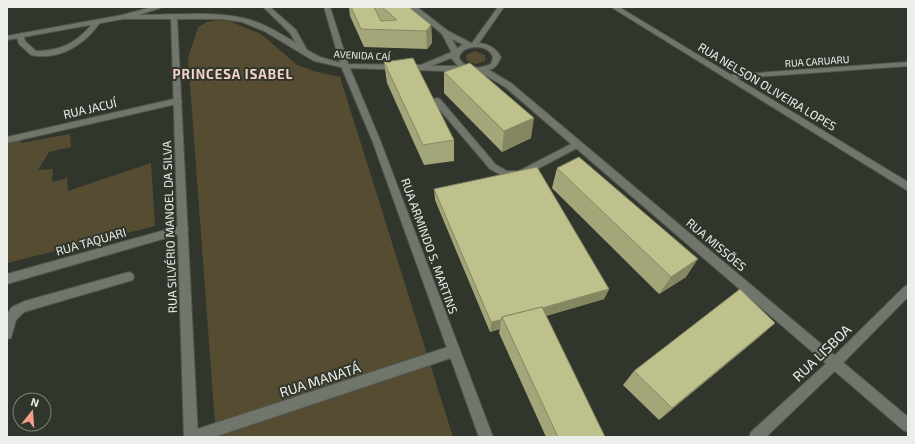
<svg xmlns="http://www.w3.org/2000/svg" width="915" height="444" viewBox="0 0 915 444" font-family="'Exo 2',sans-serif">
	<rect width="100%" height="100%" fill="#31362d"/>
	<!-- green -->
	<g fill="#554c31">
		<polygon points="219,20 232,22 261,34 297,65 317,72 340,77 453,437 216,437 188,58 198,27 207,22"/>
		<polygon points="475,51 485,55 485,61 476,64 467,61 466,55"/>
		<polygon points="70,134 71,147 49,152 38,170 53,169 52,182 67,178 68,191 151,163 155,226 7,263 7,142 21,139 21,143"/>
	</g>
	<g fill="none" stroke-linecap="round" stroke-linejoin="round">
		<defs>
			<g id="service">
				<path d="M95,20l6,1c-15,23 -41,40 -70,34l-12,-11 -3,-9 7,-2 2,8 11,10c26,0 44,-10 59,-31z"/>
				<polygon points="437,98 440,99 496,165 507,171 519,171 575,142 578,141 582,144 581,146 520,178 505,177 490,169 434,103 434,99"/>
				<polygon points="129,272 133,274 134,277 133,280 24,312 16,320 11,338 7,339 7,314 12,307 25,301"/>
			</g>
			<g id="minor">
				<polygon points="324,7 330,7 349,66 348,68 345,68 341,66"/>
				<polygon points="410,7 417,7 448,31 475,45 471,47 468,47 452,39 460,53 456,55 453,55 442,34"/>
				<polygon points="908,62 908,66 728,79 724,77 728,75"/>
				<polygon points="178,98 182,101 181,103 7,143 7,137"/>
				<polygon points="183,225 187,226 188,229 187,232 7,284 7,274"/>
				<polygon points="908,285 908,297 839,367 766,437 749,437 751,432 831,359 904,287"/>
				<polygon points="454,345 458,347 460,351 458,355 454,357 214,437 187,437 189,432 194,430"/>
			</g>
			<g id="tertiary">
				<polygon points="611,7 619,7 908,182 908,191"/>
				<polygon points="174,15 177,17 198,437 184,437 171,17"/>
				<polygon points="342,64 345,64 349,66 380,140 493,437 479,437 372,140 341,66"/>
				<polygon points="480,68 486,68 511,83 908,417 908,432 903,430 505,87 480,72"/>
			</g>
			<path id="secondary" d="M152,7h11l-24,8c34,0 71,-4 104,3 19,4 36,15 53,25l-6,-10 -27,-26h7l26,23 11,20 13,7 25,7 76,1 33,-14 8,-6 10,-2 26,-36h6l-25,36c10,1 17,5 22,14 -5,13 -10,13 -23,15l-133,-4 -31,-7 -50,-30 -22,-9 -21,-3h-98l-116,21v-4l115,-21zM478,47c7,1 12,3 15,10l-2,7c-12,5 -25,6 -32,-6 2,-9 10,-11 19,-11zM451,58l7,8h-27z"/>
		</defs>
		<!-- service casing -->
		<use href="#service" stroke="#50544c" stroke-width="2"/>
		<!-- minor casing -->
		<use href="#minor" stroke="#50544c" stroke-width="2"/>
		<!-- tertiary casing -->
		<use href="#tertiary" stroke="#50544c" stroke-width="2"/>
		<!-- secondary casing -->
		<use href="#secondary" stroke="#50544c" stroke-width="2"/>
		<!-- service -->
		<use href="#service" fill="#71766c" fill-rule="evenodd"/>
		<!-- minor -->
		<use href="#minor" fill="#71766c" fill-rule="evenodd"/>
		<!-- tertiary -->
		<use href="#tertiary" fill="#71766c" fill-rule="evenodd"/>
		<!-- secondary -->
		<use href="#secondary" fill="#71766c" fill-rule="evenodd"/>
	</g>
	<!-- wall -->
	<g fill="#a3a678">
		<polygon points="349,7 409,7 431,25 432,43 427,49 364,47 350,16"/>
		<polygon points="384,62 454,140 454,161 424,165 387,83"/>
		<polygon points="444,72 531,138 502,152 444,93"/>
		<polygon points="557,168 686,277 659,294 552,188"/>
		<polygon points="434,189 609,289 604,299 546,316 605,437 546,437 499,333 500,329 490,332 435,200"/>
		<polygon points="775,323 758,338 659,420 623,385 634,371"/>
	</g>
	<!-- shaded-wall -->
	<g fill="#858762">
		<polygon points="431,25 432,43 427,49 426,31"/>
		<polygon points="534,118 531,138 502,152 504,131"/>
		<polygon points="698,259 686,277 659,294 671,277"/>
		<polygon points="609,289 604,299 506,327 503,319"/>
		<polygon points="501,320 500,329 490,332 491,322"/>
		<polygon points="775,323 758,338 659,420 672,408"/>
	</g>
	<!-- building -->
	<g fill="#bec18c" stroke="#858762">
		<polygon points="351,7 374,7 381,21 397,20 382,7 409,7 431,25 426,31 361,29"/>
		<polygon points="413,58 454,140 423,145 384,62"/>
		<polygon points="470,63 534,118 504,131 444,72"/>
		<polygon points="579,157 698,259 671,277 557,168"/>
		<polygon points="537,167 609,289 542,308 542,307 502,317 501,320 491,322 434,189"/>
		<polygon points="740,289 775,323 672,408 634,371"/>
		<polygon points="542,307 605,437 558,437 502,317"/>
	</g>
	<g text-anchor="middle" stroke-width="4" stroke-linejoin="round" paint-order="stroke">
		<!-- far-street labels -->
		<g font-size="10" fill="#ecefe9" stroke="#31362d">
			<text transform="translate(362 55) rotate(3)" y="4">AVENIDA CAÍ</text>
			<text transform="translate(817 61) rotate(-4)" y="4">RUA CARUARU</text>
		</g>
		<!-- street labels -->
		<g font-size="12" fill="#ecefe9" stroke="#31362d">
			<text transform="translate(767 87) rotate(31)" y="4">RUA NELSON OLIVEIRA LOPES</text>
			<text transform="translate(90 109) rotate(-13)" y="4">RUA JACUÍ</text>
			<text transform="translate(170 227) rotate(-92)" y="4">RUA SILVÉRIO MANOEL DA SILVA</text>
			<text transform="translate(91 242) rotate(-16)" y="4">RUA TAQUARI</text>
			<text transform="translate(716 245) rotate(40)" y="4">RUA MISSÕES</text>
			<text transform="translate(429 246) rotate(70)" y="4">RUA ARMINDO S. MARTINS</text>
		</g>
		<!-- far-district labels -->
		<g font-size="13" font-weight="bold" letter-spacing="1" fill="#f4d1ca" stroke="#31362d">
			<text x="233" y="79">PRINCESA ISABEL</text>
		</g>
		<!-- near-street labels -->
		<g font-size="14" fill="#ecefe9" stroke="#31362d">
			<text transform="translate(822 353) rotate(-44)" y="5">RUA LISBOA</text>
			<text transform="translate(320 380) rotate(-18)" y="5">RUA MANATÁ</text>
		</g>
	</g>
	<!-- border -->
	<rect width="915" height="444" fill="none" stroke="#ecefe9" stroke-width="16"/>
	<!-- north arrow -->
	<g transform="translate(32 412) rotate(17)"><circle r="19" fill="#31362d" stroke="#7c8078"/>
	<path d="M0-3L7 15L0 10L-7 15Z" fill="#f49d8d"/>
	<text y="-6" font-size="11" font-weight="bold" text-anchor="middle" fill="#ecefe9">N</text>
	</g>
</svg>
